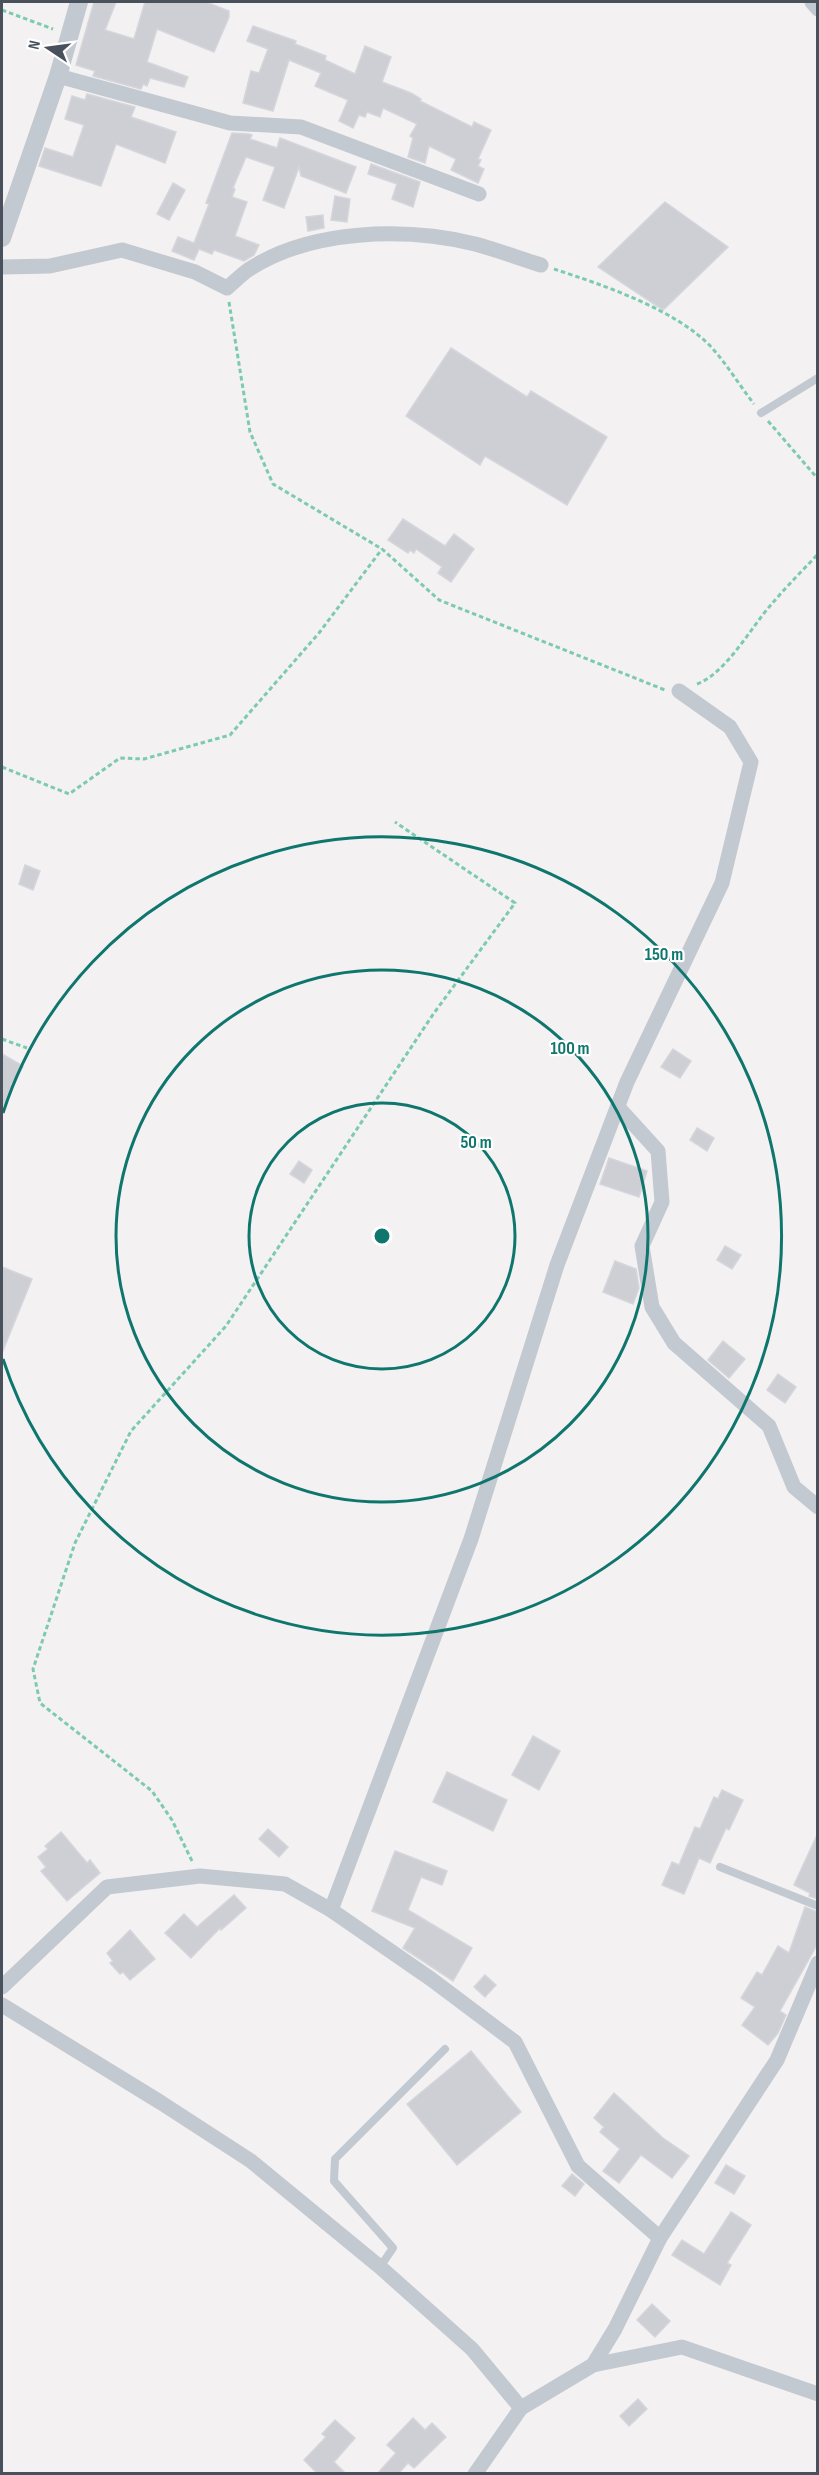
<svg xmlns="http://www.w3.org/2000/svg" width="819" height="2475" viewBox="0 0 819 2475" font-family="'Sofia Sans Condensed',sans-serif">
	<rect width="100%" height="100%" fill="#f3f1f1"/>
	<!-- building -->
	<g fill="#cecfd5" stroke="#d5d6dc" stroke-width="1.5">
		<polygon points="94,2 116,2 105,30 134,39 145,2 206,2 229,11 229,17 214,52 157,29 147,62 188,77 184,87 150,78 147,86 143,84 141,89 93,76 95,71 76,65"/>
		<polygon points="253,26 296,41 295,44 326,56 325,60 355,74 365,46 391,57 382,82 411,93 421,99 420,101 472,127 474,122 491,130 478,159 481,160 478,166 484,169 478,183 451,170 456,159 429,146 425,163 408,157 413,138 410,136 417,124 383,108 380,117 367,112 365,117 359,115 353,128 339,121 348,100 315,86 321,73 289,60 273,111 243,103 251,71 259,73 268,49 247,41"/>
		<polygon points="87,94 135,107 131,117 176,132 165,163 116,144 101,186 39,166 45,148 73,157 84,125 65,119 72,96 85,100"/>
		<polygon points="232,133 249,134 252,135 250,139 277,148 280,138 356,167 346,193 301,176 299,167 284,208 263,200 275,167 246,157 233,188 235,189 232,197 247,202 235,236 259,245 254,255 244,261 214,250 212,254 199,249 194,260 172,251 178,237 194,243 209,204 206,203"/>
		<polygon points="371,164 420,182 413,207 392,199 397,184 368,174"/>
		<polygon points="173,183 185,190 169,220 157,214"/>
		<polygon points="335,196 350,199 347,222 331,220"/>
		<polygon points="665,202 728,247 663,310 598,267"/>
		<polygon points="323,215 324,228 308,231 306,217"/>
		<polygon points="451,348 527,397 531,391 607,437 567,505 485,456 480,465 406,416"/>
		<polygon points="403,519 445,546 454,534 474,549 451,582 438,573 442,567 416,549 414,553 410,550 408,553 388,540"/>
		<polygon points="25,865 40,871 33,890 19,884"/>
		<polygon points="673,1049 691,1061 680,1078 661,1067"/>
		<polygon points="2,1054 23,1066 2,1107"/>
		<polygon points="697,1128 714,1138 707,1151 690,1140"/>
		<polygon points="609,1158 647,1171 639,1197 600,1184"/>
		<polygon points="299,1161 312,1170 304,1183 290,1174"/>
		<polygon points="725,1246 741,1255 732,1269 717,1260"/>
		<polygon points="615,1261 636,1269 639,1288 633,1304 603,1292"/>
		<polygon points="2,1267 32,1279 2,1353"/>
		<polygon points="723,1341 745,1359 729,1378 708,1360"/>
		<polygon points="778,1374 796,1387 785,1403 767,1390"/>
		<polygon points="533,1736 560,1751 539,1790 512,1775"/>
		<polygon points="447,1772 507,1800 493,1831 433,1802"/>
		<polygon points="722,1790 743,1800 729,1830 726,1828 710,1863 699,1858 684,1894 662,1885 672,1862 679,1865 695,1827 700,1829 714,1797 718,1799"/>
		<polygon points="268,1829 288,1847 279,1857 259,1839"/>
		<polygon points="61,1832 87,1863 90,1860 100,1873 67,1901 41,1871 46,1867 38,1857 48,1849 45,1846"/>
		<polygon points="818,1833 818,1899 809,1896 810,1893 794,1885"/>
		<polygon points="395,1851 447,1871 442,1885 421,1877 408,1910 472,1948 453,1981 403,1948 415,1928 372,1911"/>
		<polygon points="234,1895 246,1908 221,1930 220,1928 191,1958 165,1933 184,1914 197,1927"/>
		<polygon points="805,1907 818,1912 818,1943 780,2011 786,2015 778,2033 768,2045 742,2025 755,2007 741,1998 757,1972 762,1975 778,1946 789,1953"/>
		<polygon points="130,1930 155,1959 130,1980 123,1972 120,1974 110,1963 113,1961 107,1953"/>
		<polygon points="485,1975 496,1985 485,1997 474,1987"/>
		<polygon points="471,2051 521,2112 457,2165 407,2104"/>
		<polygon points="614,2093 663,2138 689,2156 672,2178 641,2155 619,2183 603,2171 620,2149 600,2132 604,2127 594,2118"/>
		<polygon points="726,2165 745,2176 734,2194 715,2183"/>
		<polygon points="572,2174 584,2184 575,2196 562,2186"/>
		<polygon points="731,2212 751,2225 727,2263 731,2265 720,2285 672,2255 682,2240 704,2254"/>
		<polygon points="652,2304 670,2321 655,2337 637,2320"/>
		<polygon points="638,2399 647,2409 629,2426 620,2416"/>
		<polygon points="413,2418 425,2430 432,2423 446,2437 414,2468 408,2463 398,2474 377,2474 396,2453 387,2445"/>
		<polygon points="335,2420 355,2438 334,2462 346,2474 318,2474 304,2460 326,2437 322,2434"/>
	</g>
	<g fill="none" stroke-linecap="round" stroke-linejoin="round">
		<!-- path -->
		<g stroke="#7ccab0" stroke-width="3" stroke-dasharray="4.5 3" stroke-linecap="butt">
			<polyline points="2,10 53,29"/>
			<path d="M554,269c49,16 124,41 159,80 15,17 27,37 41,55"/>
			<polyline points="229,302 250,432 273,484 382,549 439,600 665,690"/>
			<polyline points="768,421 818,479"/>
			<path d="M697,684c29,-11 53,-55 73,-78 15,-18 32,-35 48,-52"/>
			<polyline points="2,767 69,794 120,758 144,759 230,735 319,633 382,549"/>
			<polyline points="2,1039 27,1048"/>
			<polyline points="192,1861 172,1820 152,1791 40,1703 33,1669 75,1543 131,1431 226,1326 434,1013 515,903 395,822"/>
		</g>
		<!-- service -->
		<g stroke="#c2c9d1" stroke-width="8">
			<polyline points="761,413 818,378"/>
			<polyline points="720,1867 818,1906"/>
			<polyline points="380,2267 393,2248 334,2181 335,2159 445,2049"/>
		</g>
		<!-- minor -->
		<g stroke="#c2c9d1" stroke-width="15">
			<polyline points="812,2 818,9"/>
			<polyline points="58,76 230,123 301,127 479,194"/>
			<path d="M2,267l48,-1 72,-16 73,22 32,16c7,-6 14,-13 21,-18 62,-41 157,-43 227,-26 22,6 44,14 66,21"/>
			<polyline points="618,1107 658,1151 662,1202 642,1246 652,1307 674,1343 769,1426 794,1487 818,1507"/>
			<polyline points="2,1987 107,1887 200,1876 285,1884 331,1910"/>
			<polyline points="2,2005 160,2102 251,2161 380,2267 472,2349 521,2408"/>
			<polyline points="660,2238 578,2166 515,2042 431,1979 331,1910 471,1539 557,1265 627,1082 722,883 751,762 730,727 679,691"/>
			<polyline points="593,2365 682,2347 818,2394"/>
			<polyline points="475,2474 521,2408 593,2365 615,2329 660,2238 777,2060 818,1963"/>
		</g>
		<!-- tertiary -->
		<polyline stroke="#c2c9d1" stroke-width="18" points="2,238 58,76 79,2"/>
	</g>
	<!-- distance rings -->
	<g fill="none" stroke="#0f766e" stroke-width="3">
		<circle cx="382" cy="1236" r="133"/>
		<circle cx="382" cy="1236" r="266"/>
		<path d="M3 1113A399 399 0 1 1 3 1359"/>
	</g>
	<circle cx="382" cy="1236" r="9" fill="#0f766e" stroke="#fff" stroke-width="3"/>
	<g font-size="18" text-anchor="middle" font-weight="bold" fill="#0f766e" stroke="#fff" stroke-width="4.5" stroke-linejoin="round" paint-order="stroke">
		<text x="664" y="960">150 m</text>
		<text x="570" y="1054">100 m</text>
		<text x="476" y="1148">50 m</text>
	</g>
	<!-- border -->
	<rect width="819" height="2475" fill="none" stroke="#49515d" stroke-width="6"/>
	<!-- north arrow -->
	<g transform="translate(48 48) rotate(283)" stroke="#ffffff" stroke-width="4.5" paint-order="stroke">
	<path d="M0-4.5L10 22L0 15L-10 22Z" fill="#49515d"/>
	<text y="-9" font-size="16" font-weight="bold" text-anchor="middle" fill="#49515d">N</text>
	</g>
</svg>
